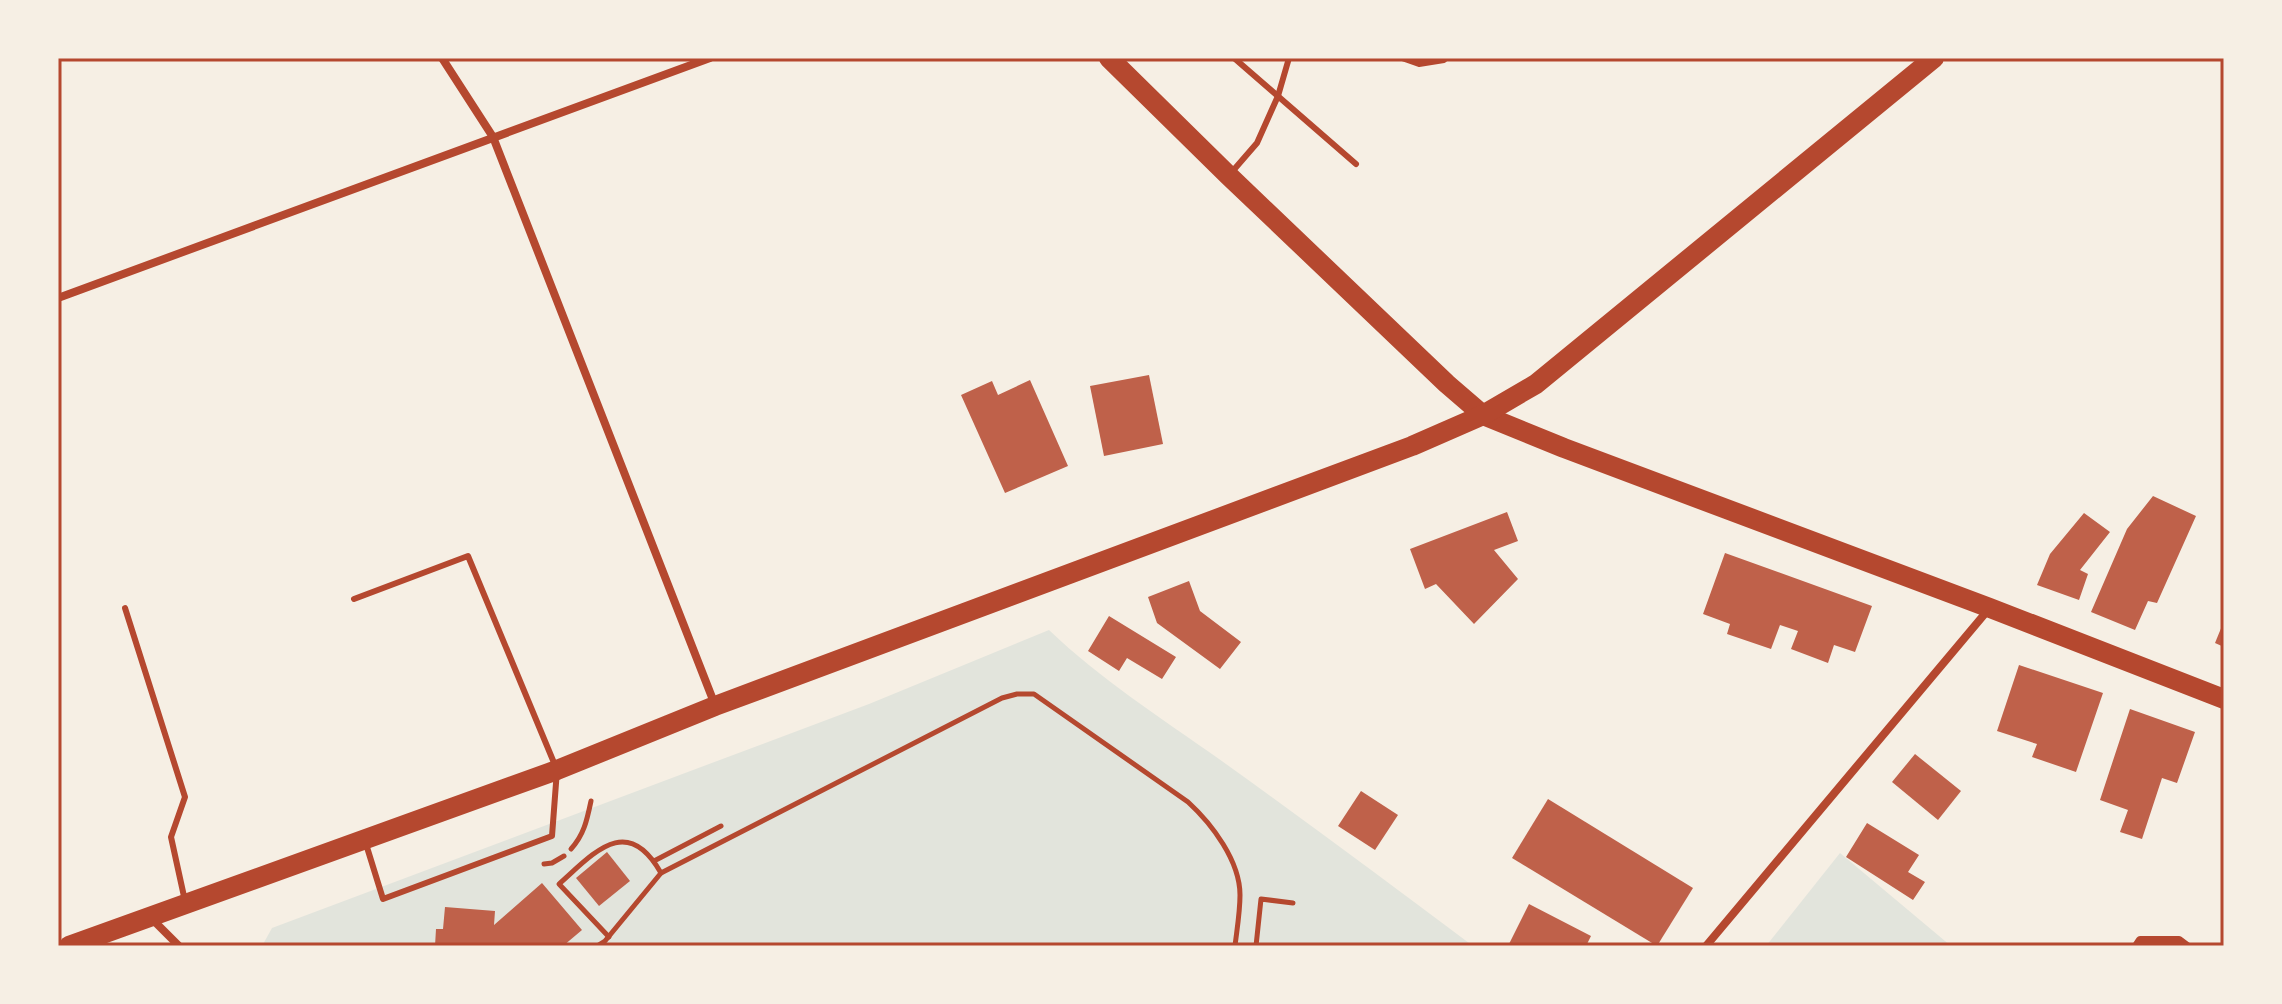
<svg xmlns="http://www.w3.org/2000/svg" width="2282" height="1004" viewBox="0 0 2282 1004" font-family="Mulish,sans-serif">
	<rect width="100%" height="100%" fill="#f6efe4"/>
	<!-- green -->
	<g fill="#e2e4dc">
		<path d="M1049,630c51,49 112,88 170,129 85,61 170,124 254,187h-1211l10,-18 597,-224z"/>
		<polygon points="1840,853 1951,946 1766,946"/>
	</g>
	<!-- building -->
	<g fill="#bf614a">
		<polygon points="1149,375 1163,444 1104,456 1090,386"/>
		<polygon points="1030,380 1068,466 1005,493 961,395 992,381 998,395"/>
		<polygon points="2153,496 2196,516 2157,603 2148,601 2135,630 2091,612 2127,529"/>
		<polygon points="1507,512 1518,541 1494,550 1518,579 1474,624 1436,584 1425,589 1410,549"/>
		<polygon points="2084,513 2110,532 2080,570 2088,574 2079,600 2037,585 2050,554"/>
		<polygon points="1725,553 1872,606 1855,652 1834,645 1828,663 1791,649 1798,631 1780,625 1771,649 1727,634 1730,624 1703,614"/>
		<polygon points="1189,581 1200,611 1241,642 1220,669 1157,623 1148,597"/>
		<polygon points="1109,616 1176,657 1162,679 1127,658 1119,671 1088,651"/>
		<polygon points="2224,621 2224,647 2215,643"/>
		<polygon points="2019,665 2103,693 2076,772 2032,757 2037,744 1997,731"/>
		<polygon points="2130,709 2195,732 2177,783 2162,778 2142,839 2120,832 2128,810 2100,800"/>
		<polygon points="1915,754 1961,791 1938,820 1892,782"/>
		<polygon points="1361,791 1398,815 1375,850 1338,826"/>
		<polygon points="1548,799 1693,888 1657,946 1512,858"/>
		<polygon points="1867,823 1919,855 1908,872 1925,882 1913,900 1846,857"/>
		<polygon points="607,852 630,881 599,906 576,878"/>
		<polygon points="542,883 582,930 563,946 435,946 436,929 443,929 445,907 495,911 494,925"/>
		<polygon points="1529,904 1591,936 1586,946 1508,946"/>
	</g>
	<g fill="none" stroke-linecap="round" stroke-linejoin="round">
		<!-- path -->
		<g stroke="#b5482f" stroke-width="5">
			<path d="M571,849c13,-14 16,-29 20,-48"/>
			<polyline points="654,861 721,826"/>
			<polyline points="544,864 552,863 564,856"/>
			<path d="M609,937l-50,-53c35,-31 68,-71 102,-11"/>
			<path d="M597,946l8,-5 56,-68 341,-175 15,-4h17l154,108c24,22 52,59 52,93 0,17 -3,34 -5,51"/>
			<polyline points="1256,946 1261,899 1293,903"/>
		</g>
		<!-- service -->
		<g stroke="#b5482f" stroke-width="6">
			<polyline points="1234,58 1356,164"/>
			<polyline points="1402,58 1419,64 1444,60 1446,58"/>
			<polyline points="1231,173 1257,143 1278,96 1289,58"/>
			<polyline points="354,599 468,556 557,770 552,836 383,899 366,844"/>
			<polyline points="125,608 185,797 171,837 185,901"/>
		</g>
		<!-- minor -->
		<g stroke="#b5482f" stroke-width="8">
			<polyline points="442,58 493,137 715,705"/>
			<polyline points="58,298 710,58"/>
			<polyline points="151,918 179,946"/>
			<polyline points="1706,946 1988,610"/>
			<polyline points="2136,946 2140,940 2179,940 2187,946"/>
		</g>
		<!-- primary -->
		<g stroke="#b5482f" stroke-width="20">
			<polyline points="1109,58 1229,176 1447,384 1483,415 1564,448 1990,608 2224,699"/>
			<polyline points="69,946 557,770 715,706 1412,446 1483,415 1536,384 1934,58"/>
		</g>
	</g>
	<!-- border -->
	<rect width="2282" height="1004" fill="none" stroke="#f6efe4" stroke-width="120"/>
	<rect x="60" y="60" width="2162" height="884" fill="none" stroke="#b5482f" stroke-width="3"/>
</svg>
